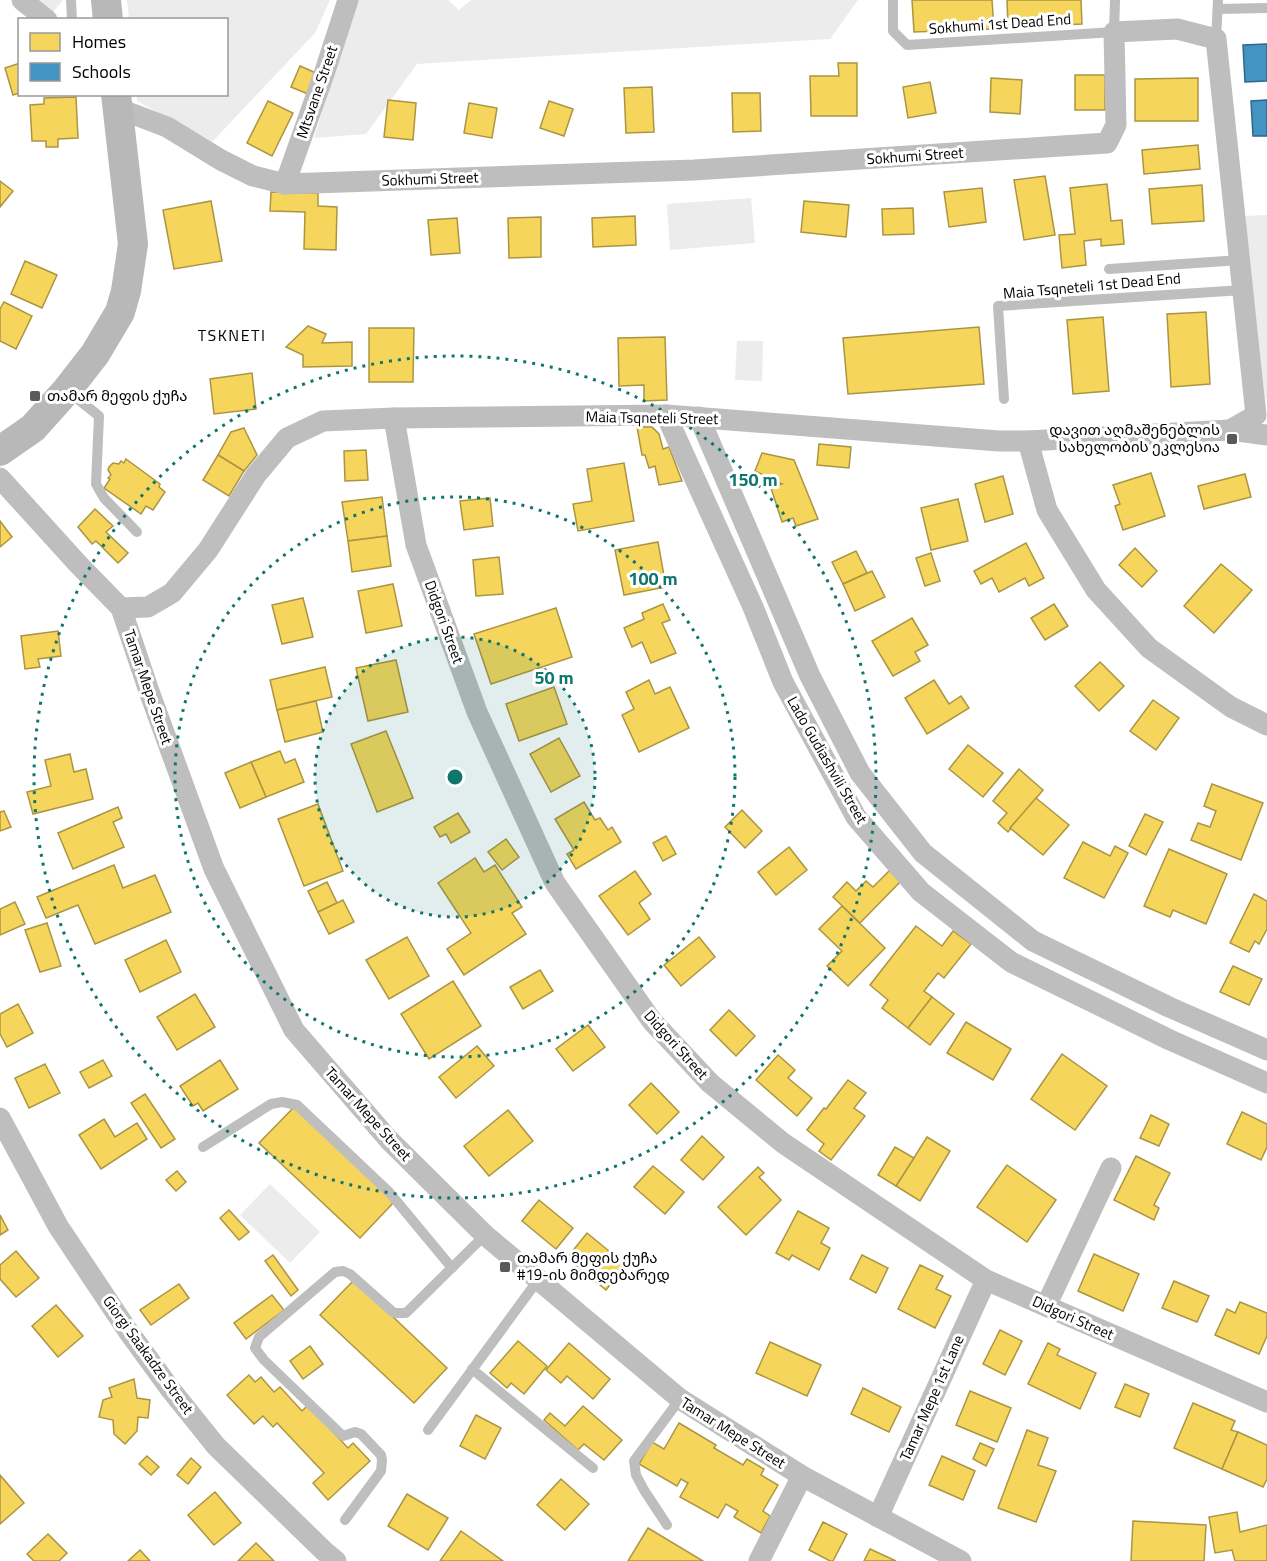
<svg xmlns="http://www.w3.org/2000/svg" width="1267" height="1561" viewBox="0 0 1267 1561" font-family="'Titillium Web','Noto Sans Georgian',sans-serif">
	<rect width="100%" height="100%" fill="#fff"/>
	<!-- green -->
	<g fill="#ececec">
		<polygon points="27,0 63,0 47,19"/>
		<polygon points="127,0 330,0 315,33 212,142 137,101 137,95 226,94 226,20 129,19"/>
		<polygon points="356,0 448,0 459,10 471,0 858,0 830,39 417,64 366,134 314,138"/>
		<polygon points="751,198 755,243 670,250 667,204"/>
		<polygon points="1267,215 1267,399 1265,399 1245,216"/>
		<polygon points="737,341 763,341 762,381 735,380"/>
		<polygon points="270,1184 320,1232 290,1263 240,1215"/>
	</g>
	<!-- homes -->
	<g fill="#f6d55c" stroke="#ac9540" stroke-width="1.5">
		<polygon points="912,0 992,0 994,29 914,32"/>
		<polygon points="1007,0 1081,0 1082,24 1008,27"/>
		<polygon points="20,63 20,93 13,95 5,68"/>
		<polygon points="838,63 857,63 857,116 811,116 810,76 839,76"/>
		<polygon points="300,66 316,73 308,94 291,87"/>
		<rect x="1075" y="75" width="30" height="35"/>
		<polygon points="991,78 1022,80 1020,114 990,112"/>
		<polygon points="1198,78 1198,121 1135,121 1135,79"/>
		<polygon points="930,82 936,113 908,118 903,87"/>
		<polygon points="652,87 654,132 626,133 624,88"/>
		<polygon points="732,93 760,93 761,131 733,132"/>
		<polygon points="76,97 78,138 58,139 58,147 46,147 46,141 32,141 30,105 44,104 44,98"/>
		<polygon points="388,100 416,103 413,140 384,137"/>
		<polygon points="268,101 293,113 272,156 247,143"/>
		<polygon points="549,101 573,109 564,136 540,128"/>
		<polygon points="469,103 497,108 492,138 464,133"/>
		<polygon points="1198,145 1200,169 1144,174 1142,150"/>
		<polygon points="1045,176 1055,235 1024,240 1014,180"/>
		<polygon points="0,181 13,191 0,207"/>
		<polygon points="1107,184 1111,221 1122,220 1124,244 1101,246 1101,239 1084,241 1086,265 1062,268 1059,235 1075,234 1070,188"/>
		<polygon points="1202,185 1204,221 1152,224 1149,189"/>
		<polygon points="982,188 986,222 949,227 944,192"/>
		<polygon points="271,192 318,193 318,206 337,207 336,250 304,249 305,212 270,211"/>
		<polygon points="211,201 222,261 174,269 163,210"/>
		<polygon points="804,201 849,205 846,237 801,232"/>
		<polygon points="913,208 914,234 883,235 882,209"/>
		<polygon points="635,216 636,245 593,247 592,218"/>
		<polygon points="541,217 541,257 509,258 508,218"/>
		<polygon points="457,218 460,253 431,255 428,220"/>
		<polygon points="25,261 57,275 42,308 11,294"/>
		<polygon points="4,302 32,316 16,349 0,341 0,309"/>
		<polygon points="1206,312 1210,384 1171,387 1167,314"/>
		<polygon points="1103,317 1109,391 1073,394 1067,320"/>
		<polygon points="308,326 326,334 322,343 352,342 352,366 303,367 303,355 286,347"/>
		<polygon points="979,327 984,384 848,394 843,338"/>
		<polygon points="369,328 414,328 413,382 369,382"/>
		<polygon points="665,337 667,400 644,401 644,385 619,386 618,338"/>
		<polygon points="252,373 256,409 214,414 210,379"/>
		<polygon points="637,427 652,427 659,434 663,449 669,447 682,481 659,485 655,466 649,468 645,455 642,455"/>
		<polygon points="244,428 257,455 244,471 218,455 231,432"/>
		<polygon points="819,444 851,447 849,468 817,465"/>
		<polygon points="366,450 368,480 345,481 344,451"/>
		<polygon points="762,453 794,460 818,519 796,526 793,518 782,522 771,488 782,484 755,471"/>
		<polygon points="218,455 244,471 229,496 203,480"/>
		<polygon points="126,459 160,484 159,487 165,492 153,510 146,506 141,514 104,488 110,479 108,478 111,475 108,470 109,467 113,463 119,464 121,461 124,463"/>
		<polygon points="624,463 634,521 578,531 573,504 592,501 587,469"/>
		<polygon points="1151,473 1165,516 1123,530 1115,506 1120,504 1113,485"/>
		<polygon points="1245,474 1251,497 1204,509 1198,486"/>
		<polygon points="1003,476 1013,514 985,522 975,484"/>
		<polygon points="382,497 387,536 348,541 342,502"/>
		<polygon points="490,498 493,526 464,530 460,501"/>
		<polygon points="958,499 968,541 931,550 921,508"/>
		<polygon points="95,509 113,526 106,532 128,553 118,563 96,541 92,544 78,527"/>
		<polygon points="0,521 12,537 0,547"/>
		<polygon points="387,536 391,566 352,572 348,541"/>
		<polygon points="658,542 666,587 624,595 615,550"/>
		<polygon points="1026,543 1044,578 1029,586 1025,578 999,592 992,578 981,584 974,571"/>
		<polygon points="1135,548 1157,571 1142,587 1119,565"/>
		<polygon points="856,551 867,573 843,584 832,562"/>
		<polygon points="931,553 940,581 925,586 916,558"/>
		<polygon points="499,557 503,594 476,596 473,560"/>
		<polygon points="1221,564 1252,590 1214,633 1184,606"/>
		<polygon points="872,571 885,597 855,611 843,584"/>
		<polygon points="393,584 402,626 366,633 358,591"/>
		<polygon points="303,598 313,637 282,644 272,605"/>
		<polygon points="663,604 670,620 662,623 676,653 651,663 642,642 632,647 624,628 644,619 642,613"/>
		<polygon points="1054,604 1068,626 1045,640 1031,618"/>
		<polygon points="556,608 572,657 491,684 474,634"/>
		<polygon points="912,618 928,645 915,652 920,661 893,676 872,641"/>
		<polygon points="58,631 61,656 38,659 40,667 25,669 21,636"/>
		<polygon points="396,660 408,712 368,721 356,668"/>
		<polygon points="1100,662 1124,686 1099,711 1075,686"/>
		<polygon points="325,667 332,697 277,710 270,680"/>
		<polygon points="649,680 655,694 670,687 689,728 639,752 622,715 634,709 626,692"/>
		<polygon points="934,680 949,704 961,696 969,708 927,734 905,698"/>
		<polygon points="554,687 567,724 519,741 506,704"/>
		<polygon points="1153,700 1179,718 1156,750 1130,731"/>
		<polygon points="316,701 323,732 285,742 277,710"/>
		<polygon points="386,731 413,798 377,812 351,744"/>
		<polygon points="559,738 580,776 551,792 530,754"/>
		<polygon points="968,745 1003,773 983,797 949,769"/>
		<polygon points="280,751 285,763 295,759 304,782 266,797 251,762"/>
		<polygon points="70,754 74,772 86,769 93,799 33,814 27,792 51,786 45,760"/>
		<polygon points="251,762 266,797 240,808 225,773"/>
		<polygon points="1019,769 1043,790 1008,832 998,823 1007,813 993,801"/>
		<polygon points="1212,784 1263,803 1241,860 1191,840 1198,823 1210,827 1216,811 1204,806"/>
		<polygon points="1036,798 1069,825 1043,855 1010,828"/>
		<polygon points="584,802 595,820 600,818 608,830 612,827 621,842 576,869 567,854 574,850 555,819"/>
		<polygon points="318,804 343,871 304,886 278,819"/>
		<polygon points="118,807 122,818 113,822 124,847 73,869 58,833"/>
		<polygon points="742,810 762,831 745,848 725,827"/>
		<polygon points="4,811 11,827 0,831 0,812"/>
		<polygon points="458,813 470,832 451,843 446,834 440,837 434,827"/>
		<polygon points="1145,814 1163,822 1146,855 1129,846"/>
		<polygon points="666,836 676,854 663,861 653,843"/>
		<polygon points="506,839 519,857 502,870 488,852"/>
		<polygon points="1083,842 1110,856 1115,846 1128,853 1104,898 1064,878"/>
		<polygon points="789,847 807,870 776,895 758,872"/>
		<polygon points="1169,849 1227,874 1206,924 1173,910 1170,917 1144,906"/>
		<polygon points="475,858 484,872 495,865 522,907 512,913 526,934 464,975 447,949 471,933 438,883"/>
		<polygon points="114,865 123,888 155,875 171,912 95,944 78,905 46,918 37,897"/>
		<polygon points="890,870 901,881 860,923 833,897 847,882 856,891 866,881 873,887"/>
		<polygon points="635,871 651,894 639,903 650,919 628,935 599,896"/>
		<polygon points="327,882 337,903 318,912 308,891"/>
		<polygon points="1254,894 1267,901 1267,929 1259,944 1255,941 1249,952 1230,943"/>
		<polygon points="343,900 354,922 329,934 318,912"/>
		<polygon points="15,902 25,924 0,935 0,909"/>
		<polygon points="842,906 885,948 848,986 827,966 842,951 819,929"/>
		<polygon points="47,923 61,966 40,972 25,930"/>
		<polygon points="916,926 942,946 953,931 971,944 944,978 938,973 924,991 932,997 908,1028 882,1008 888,1000 870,985"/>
		<polygon points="407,937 429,976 389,999 366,960"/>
		<polygon points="699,937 715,957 681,986 664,965"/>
		<polygon points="166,940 181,972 140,992 125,960"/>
		<polygon points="1233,966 1262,979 1249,1005 1220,992"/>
		<polygon points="540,970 553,991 523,1009 510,987"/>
		<polygon points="453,981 481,1026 429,1059 401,1014"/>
		<polygon points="195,994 215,1027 177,1050 157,1017"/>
		<polygon points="932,997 954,1014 930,1045 908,1028"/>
		<polygon points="18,1004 33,1033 7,1047 0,1034 0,1014"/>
		<polygon points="729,1010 755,1036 736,1056 710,1030"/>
		<polygon points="966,1022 1011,1049 993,1080 947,1053"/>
		<polygon points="588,1025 605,1047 573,1071 556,1049"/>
		<polygon points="477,1046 494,1066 456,1098 439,1077"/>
		<polygon points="1062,1054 1107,1086 1075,1130 1031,1099"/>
		<polygon points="778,1055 795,1070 788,1078 812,1098 797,1116 756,1080"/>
		<polygon points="103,1060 112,1076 89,1088 80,1072"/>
		<polygon points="220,1060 238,1089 203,1111 198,1103 193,1106 180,1086"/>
		<polygon points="45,1064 60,1093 29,1108 15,1078"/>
		<polygon points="848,1080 866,1093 854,1108 865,1116 831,1160 819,1151 824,1144 807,1130 824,1108 826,1109"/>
		<polygon points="651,1083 679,1112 657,1134 629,1105"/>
		<polygon points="145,1094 175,1139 161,1148 131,1103"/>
		<polygon points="294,1107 394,1202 360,1238 259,1143"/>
		<polygon points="508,1110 533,1141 489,1176 464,1146"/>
		<polygon points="1242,1112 1267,1124 1267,1147 1261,1160 1227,1144"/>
		<polygon points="1151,1115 1169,1124 1159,1146 1140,1138"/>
		<polygon points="104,1119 115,1137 137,1123 147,1139 101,1169 79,1135"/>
		<polygon points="702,1136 724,1157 703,1180 681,1160"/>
		<polygon points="927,1137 950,1151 920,1201 896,1186"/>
		<polygon points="895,1147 914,1158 896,1186 878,1175"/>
		<polygon points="1136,1156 1170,1173 1154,1205 1159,1208 1154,1220 1114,1200"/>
		<polygon points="1007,1165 1056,1200 1027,1242 977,1207"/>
		<polygon points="653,1166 684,1192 665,1214 634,1187"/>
		<polygon points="758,1167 764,1173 759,1177 781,1200 746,1235 718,1207"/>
		<polygon points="177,1171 186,1182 176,1191 166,1180"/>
		<polygon points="539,1200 573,1228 556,1249 522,1221"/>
		<polygon points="229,1210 249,1232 239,1240 220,1218"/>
		<polygon points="798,1211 829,1228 821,1243 830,1248 819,1270 792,1255 789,1260 776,1253"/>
		<polygon points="0,1215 8,1230 0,1235"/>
		<polygon points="587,1233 626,1265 606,1290 567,1258"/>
		<polygon points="16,1251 39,1278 16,1297 0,1279 0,1265"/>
		<polygon points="1094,1254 1139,1274 1123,1311 1078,1291"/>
		<polygon points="273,1255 298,1290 291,1296 265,1261"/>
		<polygon points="862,1255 888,1268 876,1293 850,1279"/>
		<polygon points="920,1265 943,1276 936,1289 951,1296 935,1328 898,1309"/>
		<polygon points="354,1280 447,1368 414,1403 320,1315"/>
		<polygon points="1174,1281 1209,1296 1197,1322 1162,1308"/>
		<polygon points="179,1284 189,1298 151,1325 140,1310"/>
		<polygon points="272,1295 284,1310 246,1339 234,1323"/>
		<polygon points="1240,1302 1267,1313 1267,1336 1259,1354 1215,1335 1227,1309 1235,1313"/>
		<polygon points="56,1305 83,1336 58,1357 32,1326"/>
		<polygon points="1000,1330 1022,1341 1005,1375 983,1364"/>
		<polygon points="518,1341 547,1366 524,1394 511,1383 507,1388 490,1373"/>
		<polygon points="770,1342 821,1365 807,1396 756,1373"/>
		<polygon points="569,1343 610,1379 593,1399 567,1376 561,1383 546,1370"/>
		<polygon points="1048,1343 1060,1349 1057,1355 1096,1373 1080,1409 1028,1384"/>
		<polygon points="310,1346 323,1364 303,1379 290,1361"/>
		<polygon points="249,1375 255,1382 261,1377 274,1392 280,1387 302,1411 308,1405 348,1448 353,1443 370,1461 328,1500 313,1483 324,1473 277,1423 273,1427 263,1416 254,1424 227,1395"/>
		<polygon points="134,1379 137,1398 150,1400 148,1418 138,1417 137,1431 125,1444 114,1434 113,1420 99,1417 103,1400 112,1397 109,1388"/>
		<polygon points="1125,1384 1149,1394 1140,1417 1115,1407"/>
		<polygon points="863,1388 901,1407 889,1432 851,1414"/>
		<polygon points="970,1391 1011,1408 997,1442 956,1425"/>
		<polygon points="1193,1403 1235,1421 1231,1430 1238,1432 1222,1469 1174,1448"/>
		<polygon points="583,1406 622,1440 604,1460 584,1444 578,1450 544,1420 550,1413 565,1426"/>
		<polygon points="476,1415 501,1428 485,1459 460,1446"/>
		<polygon points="679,1423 716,1445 714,1448 743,1465 747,1459 764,1469 761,1475 778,1485 763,1511 770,1516 761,1533 734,1517 738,1511 726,1504 718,1518 680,1497 688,1483 681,1479 677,1486 639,1464 652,1442 664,1449"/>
		<polygon points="1027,1430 1048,1438 1038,1465 1056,1471 1036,1522 998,1508"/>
		<polygon points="1238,1432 1267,1445 1267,1479 1263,1487 1222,1469"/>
		<polygon points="980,1443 994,1449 986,1466 973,1459"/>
		<polygon points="147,1456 159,1467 151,1475 139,1464"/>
		<polygon points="942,1456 975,1471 963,1500 929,1485"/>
		<polygon points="191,1458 201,1467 188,1484 177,1475"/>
		<polygon points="0,1475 24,1503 0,1524"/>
		<polygon points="561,1479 589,1504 565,1530 537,1505"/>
		<polygon points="215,1492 241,1523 214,1545 188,1515"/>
		<polygon points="407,1494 448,1518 428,1550 388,1526"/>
		<polygon points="1237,1512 1240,1532 1267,1525 1267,1561 1235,1561 1232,1550 1215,1553 1209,1517"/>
		<polygon points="1133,1521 1206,1525 1204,1561 1131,1561"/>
		<polygon points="823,1522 847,1534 833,1561 830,1561 809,1550"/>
		<polygon points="648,1528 703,1561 628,1561"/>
		<polygon points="461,1531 503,1561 440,1561"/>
		<polygon points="48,1534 67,1553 59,1561 34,1561 27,1554"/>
		<polygon points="256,1543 274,1561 238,1561"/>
		<polygon points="870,1549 896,1561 864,1561"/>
		<polygon points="140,1550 150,1561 128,1561"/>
	</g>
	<!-- schools -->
	<g fill="#4393c3" stroke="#2f6788" stroke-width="1.5">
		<polygon points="1267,44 1267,81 1245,82 1243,45"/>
		<polygon points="1267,100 1267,136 1253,136 1251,101"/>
	</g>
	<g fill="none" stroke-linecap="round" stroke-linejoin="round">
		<!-- lane -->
		<g stroke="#bebebe" stroke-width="10">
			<polyline points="71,0 72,20"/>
			<polyline points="893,0 893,31 907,45 1114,32 1115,0"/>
			<polyline points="1218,9 1267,8"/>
			<polyline points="1216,39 1218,0"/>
			<polyline points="1109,269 1240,260"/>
			<polyline points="69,392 99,416 96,484 104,498 137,532"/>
			<polyline points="1004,399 998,306 1243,290"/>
			<polyline points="203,1147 271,1104 282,1102 297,1105 389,1192 452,1268"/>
			<polyline points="472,1369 593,1468"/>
			<polyline points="428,1430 538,1280"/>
			<polyline points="345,1520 381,1471 382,1460 381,1455 361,1434 355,1432 343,1436 264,1360 255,1348 259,1337 335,1272 343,1271 350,1274 394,1313 406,1313 485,1235"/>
			<polyline points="667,1525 644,1490 636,1475 634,1461 680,1399"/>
		</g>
		<!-- street -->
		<g stroke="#bebebe" stroke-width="21">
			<polyline points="22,0 47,20"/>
			<polyline points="117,108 167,127 221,160 253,176 285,184 694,170 1107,143 1116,125 1114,32 1177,29 1216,39 1256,415 1230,430"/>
			<polyline points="285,184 325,71 348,0"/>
			<polyline points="666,415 753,607 783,682 856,817 921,892 1011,962 1170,1040 1267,1083"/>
			<polyline points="699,417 810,676 860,773 923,853 1033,941 1169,1007 1267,1050"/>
			<polyline points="394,418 416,545 477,712 555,883 652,1021 710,1083 783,1143 986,1280 1267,1402"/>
			<polyline points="1028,441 1047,510 1096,590 1149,648 1231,707 1267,725"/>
			<polyline points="0,478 78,564 121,608 150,694 214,869 294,1030 389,1140 485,1235 680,1399 802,1476 961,1561"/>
			<polyline points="121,608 148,607 172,593 208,550 256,475 287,438 323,421 394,418 666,415 999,441 1028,441 1230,430 1267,435"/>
			<polyline points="0,1118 58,1226 128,1331 171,1390 216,1446 324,1551 336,1561"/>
			<polyline points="1046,1306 1111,1168"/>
			<polyline points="878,1517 986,1280"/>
			<polyline points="759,1561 802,1476"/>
		</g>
		<!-- secondary -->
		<g stroke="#b8b8b8" stroke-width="30">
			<polyline points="106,0 108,20"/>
			<polyline points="0,451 33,428 67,390 95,354 120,312 126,291 133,244 116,94"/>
		</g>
	</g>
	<!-- distance rings -->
	<circle cx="455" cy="777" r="140" fill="#0f766e" fill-opacity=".12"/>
	<g fill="none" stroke="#0f766e" stroke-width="3" stroke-dasharray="3 6">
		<circle cx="455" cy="777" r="140"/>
		<circle cx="455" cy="777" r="280"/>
		<circle cx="455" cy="777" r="421"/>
	</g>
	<!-- markers -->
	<g fill="#595959" stroke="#fff" stroke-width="2">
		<rect x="29" y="390" width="12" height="12" rx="3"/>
		<rect x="1226" y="433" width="12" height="12" rx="3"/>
		<rect x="499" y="1261" width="12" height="12" rx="3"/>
	</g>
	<g text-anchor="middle" stroke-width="6" stroke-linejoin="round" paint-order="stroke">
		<!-- street labels -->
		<g font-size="15" fill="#000" stroke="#fff">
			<text transform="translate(1000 24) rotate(-4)" y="5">Sokhumi 1st Dead End</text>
			<text transform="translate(317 92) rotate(-71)" y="5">Mtsvane Street</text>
			<text transform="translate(915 156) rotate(-4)" y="5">Sokhumi Street</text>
			<text transform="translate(430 179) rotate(-2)" y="5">Sokhumi Street</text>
			<text transform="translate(1092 286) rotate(-5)" y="5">Maia Tsqneteli 1st Dead End</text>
			<text transform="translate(652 418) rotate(1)" y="5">Maia Tsqneteli Street</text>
			<text transform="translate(444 622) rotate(70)" y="5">Didgori Street</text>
			<text transform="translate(148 687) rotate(71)" y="5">Tamar Mepe Street</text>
			<text transform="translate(827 760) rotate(60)" y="5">Lado Gudiashvili Street</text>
			<text transform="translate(676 1045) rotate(48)" y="5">Didgori Street</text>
			<text transform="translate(368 1114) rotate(48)" y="5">Tamar Mepe Street</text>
			<text transform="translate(1073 1318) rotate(24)" y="5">Didgori Street</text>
			<text transform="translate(148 1355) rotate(54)" y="5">Giorgi Saakadze Street</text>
			<text transform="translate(932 1398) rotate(-66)" y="5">Tamar Mepe 1st Lane</text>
			<text transform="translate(733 1433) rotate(32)" y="5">Tamar Mepe Street</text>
		</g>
		<!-- poi labels -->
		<g font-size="15" fill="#000" stroke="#fff" text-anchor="start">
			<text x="47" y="401">თამარ მეფის ქუჩა</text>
			<text x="1220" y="435" text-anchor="end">დავით აღმაშენებლის<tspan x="1220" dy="17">სახელობის ეკლესია</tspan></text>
			<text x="517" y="1263">თამარ მეფის ქუჩა<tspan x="517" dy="17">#19-ის მიმდებარედ</tspan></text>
		</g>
		<!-- neighbourhood labels -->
		<g font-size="16" letter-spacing="1.5" fill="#000" stroke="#fff">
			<text x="232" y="341">TSKNETI</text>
		</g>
	</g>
	<circle cx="455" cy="777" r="9" fill="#0f766e" stroke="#fff" stroke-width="3"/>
	<g font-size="18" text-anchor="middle" font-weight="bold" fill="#0f766e" stroke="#fff" stroke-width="6" stroke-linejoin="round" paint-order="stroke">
		<text x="753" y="486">150 m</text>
		<text x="653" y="585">100 m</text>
		<text x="554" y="684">50 m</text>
	</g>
	<!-- legend -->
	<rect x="18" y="18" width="210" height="78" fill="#ffffff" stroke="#999999" stroke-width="1.5"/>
	<rect x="30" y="33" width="30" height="18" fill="#f6d55c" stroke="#999999" stroke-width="1.5"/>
	<text x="72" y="48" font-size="18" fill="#000000">Homes</text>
	<rect x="30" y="63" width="30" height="18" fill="#4393c3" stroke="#999999" stroke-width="1.5"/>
	<text x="72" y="78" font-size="18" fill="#000000">Schools</text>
</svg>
